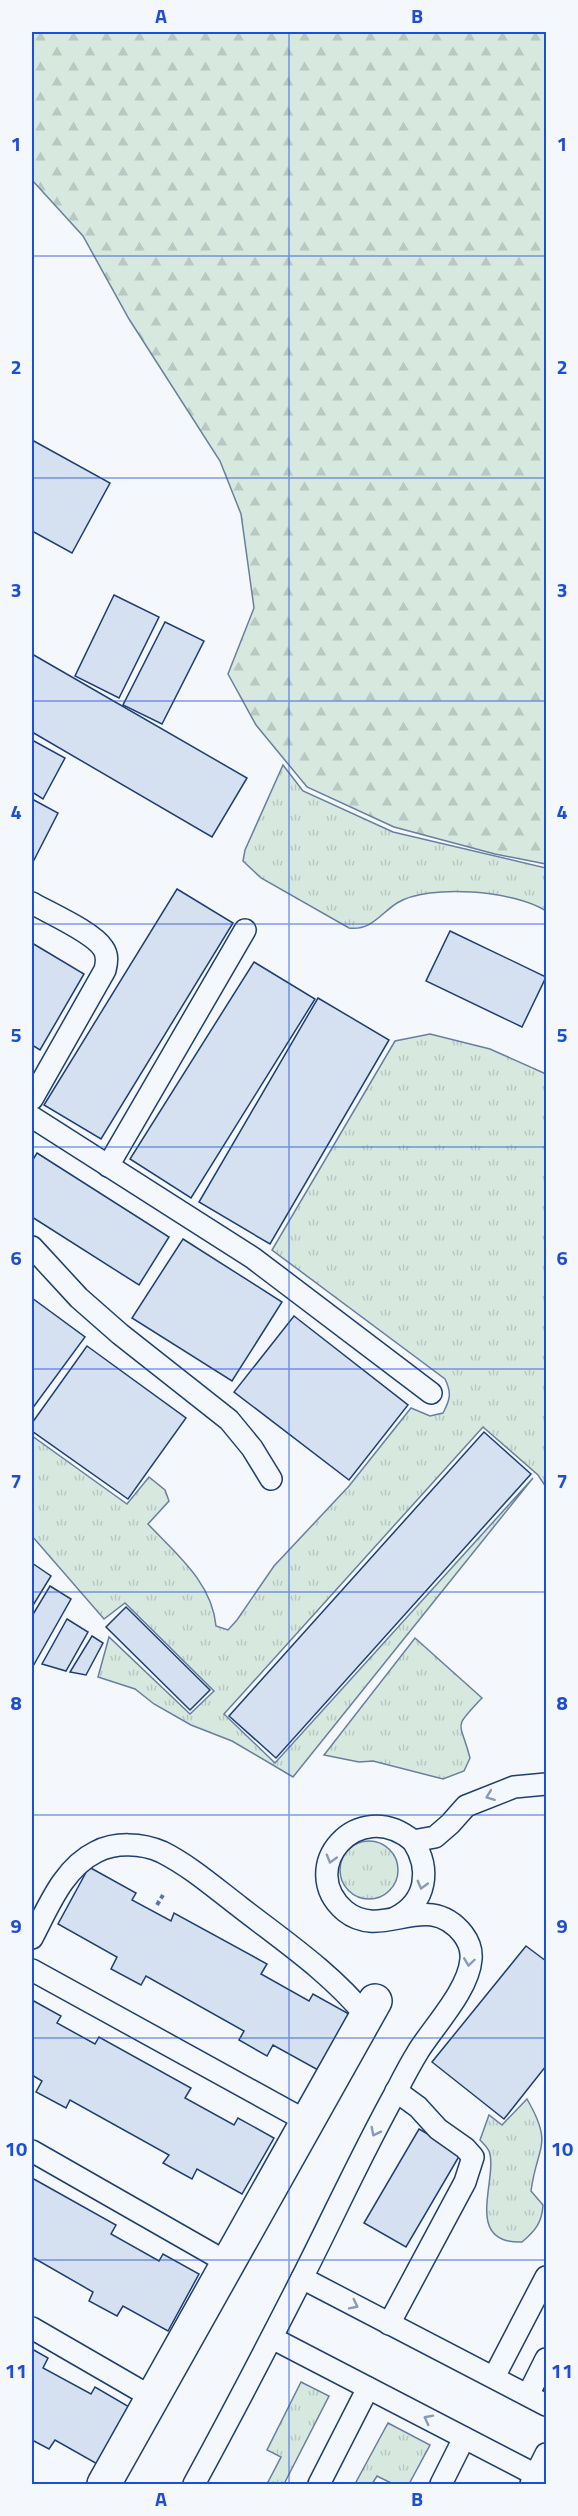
<svg xmlns="http://www.w3.org/2000/svg" width="578" height="2516" viewBox="0 0 578 2516" font-family="'Titillium Web',sans-serif">
	<defs>
		<pattern id="grass-tufts" width="24" height="20" patternUnits="userSpaceOnUse" patternTransform="scale(1.5)"><rect width="24" height="20" fill="#d7e8df"/><path d="M3 7l-1-3M5 7V3M7 7l1-3M15 17l-1-3M17 17v-4M19 17l1-3" fill="none" stroke="#b8c8c3"/></pattern>
		<pattern id="forest-firs" width="22" height="20" patternUnits="userSpaceOnUse" patternTransform="scale(1.5)"><rect width="22" height="20" fill="#d7e8df"/><path d="M5 1l3.5 6h-7zM16 11l3.5 6h-7z" fill="#b8c8c3"/></pattern>
	</defs>
	<rect width="100%" height="100%" fill="#f4f7fb"/>
	<!-- grass -->
	<g fill="url(#grass-tufts)" stroke="#687fa3" stroke-width="1.5">
		<path d="M283,765l20,26 90,41 153,36v43c-30,-20 -117,-28 -149,-8 -17,11 -26,28 -48,25l-88,-50 -18,-17 2,-11z"/>
		<path d="M430,1034l60,15 56,25v413l-8,-12 -55,-48 -259,287 51,49 258,-285 -240,299 -61,-36 -41,-16 -37,-21 -19,-15 -37,-12 11,-40 81,77 24,-23 -89,-88 -21,16 -72,-83v-100l95,68 22,-27 16,13 4,11 -21,23c28,30 64,58 68,102l12,4 9,-10 37,-54 75,-80 62,-78 19,8 13,-3c7,-13 9,-20 2,-34l-173,-129 123,-209z"/>
		<path d="M415,1638l67,60c-30,32 -22,21 -12,60l-6,13 -21,8 -70,-18 -14,1 -35,-7z"/>
		<circle cx="369" cy="1870" r="29"/>
		<path d="M527,2099c27,47 10,46 4,92l12,14c-1,18 -8,26 -21,37 -60,2 -23,-64 -33,-91 -2,-4 -6,-8 -9,-11l9,-25 13,10z"/>
		<polygon points="301,2382 329,2396 284,2484 267,2484 281,2457 267,2450"/>
		<polygon points="388,2423 430,2445 409,2484 393,2484 377,2476 372,2484 355,2484"/>
	</g>
	<!-- forest -->
	<polygon fill="url(#forest-firs)" stroke="#687fa3" stroke-width="1.5" points="32,32 546,32 546,864 495,854 394,827 307,787 256,725 228,674 254,608 241,514 220,461 129,319 83,236 32,180"/>
	<!-- building -->
	<g fill="#d5e0f0" stroke="#1d3f73" stroke-width="1.5">
		<polygon points="32,440 110,483 72,553 32,531"/>
		<polygon points="114,595 159,617 119,698 75,676"/>
		<polygon points="165,622 204,641 162,724 123,705"/>
		<polygon points="32,654 247,778 212,837 32,732"/>
		<polygon points="32,740 65,758 43,799 32,792"/>
		<polygon points="32,799 58,813 32,864"/>
		<polygon points="177,889 233,923 101,1139 44,1105"/>
		<polygon points="450,931 546,977 522,1027 426,981"/>
		<polygon points="32,943 84,974 40,1050 32,1045"/>
		<polygon points="254,962 315,999 191,1198 130,1159"/>
		<polygon points="318,998 389,1040 270,1244 199,1202"/>
		<polygon points="37,1153 169,1237 139,1285 32,1217 32,1161"/>
		<polygon points="183,1239 282,1302 232,1381 132,1318"/>
		<polygon points="32,1298 85,1337 32,1409"/>
		<polygon points="294,1316 408,1405 349,1480 234,1392"/>
		<polygon points="87,1346 186,1418 128,1499 32,1431 32,1423"/>
		<polygon points="484,1432 531,1474 276,1758 229,1716"/>
		<polygon points="32,1563 51,1576 32,1607"/>
		<polygon points="50,1586 71,1599 32,1668 32,1616"/>
		<polygon points="126,1607 210,1690 190,1710 106,1627"/>
		<polygon points="67,1619 88,1632 66,1671 42,1664"/>
		<polygon points="92,1636 103,1643 86,1675 70,1672"/>
		<polygon points="89,1867 136,1893 132,1900 171,1921 174,1913 267,1964 261,1974 309,2001 313,1994 349,2014 318,2070 273,2045 267,2056 239,2040 244,2031 146,1976 141,1985 111,1969 117,1957 58,1924"/>
		<polygon points="526,1946 546,1961 546,2066 504,2119 432,2062"/>
		<polygon points="32,2000 61,2016 57,2023 95,2044 99,2037 191,2088 185,2098 234,2125 238,2118 274,2138 242,2194 197,2169 192,2179 163,2163 169,2155 70,2100 66,2108 36,2092 42,2081 32,2075"/>
		<polygon points="419,2129 461,2153 406,2247 364,2223"/>
		<polygon points="32,2178 116,2225 111,2234 159,2261 163,2254 199,2274 168,2331 123,2306 117,2316 89,2301 93,2292 32,2257"/>
		<polygon points="32,2349 48,2358 43,2368 91,2394 95,2387 131,2408 99,2465 55,2440 49,2449 32,2440"/>
	</g>
	<g fill="none" stroke-linecap="round" stroke-linejoin="round">
		<defs>
			<g id="lane">
				<path d="M32,903c17,10 61,29 71,45 5,7 4,14 2,22l-73,129"/>
				<polyline points="32,1117 253,1258 431,1393"/>
				<polyline points="108,1166 245,930"/>
				<polyline points="32,1247 79,1298 120,1334 229,1420 252,1448 271,1479"/>
				<path d="M395,1918c32,-16 36,-49 18,-77"/>
				<path d="M32,1938c16,-30 31,-70 64,-86 19,-10 46,-9 66,0 28,14 53,36 78,55 45,35 90,65 127,110"/>
				<polyline points="32,1970 308,2122"/>
				<polyline points="32,2151 228,2263"/>
				<polyline points="302,2278 546,2405"/>
				<polyline points="389,2324 465,2182 473,2157 465,2148 438,2129 418,2107 396,2091"/>
				<polyline points="32,2328 153,2398"/>
				<polyline points="272,2338 536,2475"/>
				<polyline points="494,2377 546,2277"/>
				<polyline points="528,2395 546,2359"/>
				<path d="M194,2484c37,-68 73,-137 108,-206 32,-63 61,-127 95,-188 7,-14 14,-27 22,-40 16,-25 50,-61 52,-91 1,-10 -2,-17 -8,-25 -37,-46 -80,8 -118,-23 -50,-43 13,-116 68,-70l22,-4 15,-13 16,-18 48,-19 32,-3"/>
				<polyline points="319,2484 368,2388"/>
				<polyline points="441,2484 464,2438"/>
				<polyline points="531,2484 546,2454"/>
			</g>
			<polyline id="street" points="104,2484 375,2001"/>
		</defs>
		<!-- lane casing -->
		<use href="#lane" stroke="#1d3f73" stroke-width="24"/>
		<!-- street casing -->
		<use href="#street" stroke="#1d3f73" stroke-width="36"/>
		<!-- path -->
		<polyline stroke="#5e769c" stroke-width="4" stroke-dasharray="4.5 3" stroke-linecap="butt" points="157,1905 163,1895"/>
		<!-- lane -->
		<use href="#lane" stroke="#f4f7fb" stroke-width="21"/>
		<!-- street -->
		<use href="#street" stroke="#f4f7fb" stroke-width="33"/>
	</g>
	<!-- one-way arrows -->
	<defs><path id="oneway-chevron" d="M-2-3.5L2.5 0L-2 3.5" fill="none" stroke-width="1.6" stroke-linecap="round" stroke-linejoin="round" transform="scale(1.5)"/></defs>
	<g stroke="#889bb7">
		<use href="#oneway-chevron" transform="translate(490 1796) rotate(159)"/>
		<use href="#oneway-chevron" transform="translate(331 1859) rotate(106)"/>
		<use href="#oneway-chevron" transform="translate(422 1885) rotate(105)"/>
		<use href="#oneway-chevron" transform="translate(469 1962) rotate(98)"/>
		<use href="#oneway-chevron" transform="translate(375 2132) rotate(117)"/>
		<use href="#oneway-chevron" transform="translate(354 2305) rotate(27)"/>
		<use href="#oneway-chevron" transform="translate(428 2419) rotate(-153)"/>
	</g>
	<!-- grid -->
	<path fill="none" stroke="#1d4ed8" stroke-width="1.5" stroke-opacity="0.55" d="M289,32v2452M32,256h514M32,478h514M32,701h514M32,924h514M32,1147h514M32,1369h514M32,1592h514M32,1815h514M32,2038h514M32,2260h514"/>
	<!-- border -->
	<rect width="578" height="2516" fill="none" stroke="#f4f7fb" stroke-width="66"/>
	<rect x="33" y="33" width="512" height="2450" fill="none" stroke="#1d4ed8" stroke-width="2"/>
	<g font-size="20" text-anchor="middle" font-weight="bold" fill="#1d4ed8">
		<text x="161" y="23">A</text>
		<text x="417" y="23">B</text>
		<text x="16" y="151">1</text>
		<text x="562" y="151">1</text>
		<text x="16" y="374">2</text>
		<text x="562" y="374">2</text>
		<text x="16" y="597">3</text>
		<text x="562" y="597">3</text>
		<text x="16" y="819">4</text>
		<text x="562" y="819">4</text>
		<text x="16" y="1042">5</text>
		<text x="562" y="1042">5</text>
		<text x="16" y="1265">6</text>
		<text x="562" y="1265">6</text>
		<text x="16" y="1488">7</text>
		<text x="562" y="1488">7</text>
		<text x="16" y="1710">8</text>
		<text x="562" y="1710">8</text>
		<text x="16" y="1933">9</text>
		<text x="562" y="1933">9</text>
		<text x="16" y="2156">10</text>
		<text x="562" y="2156">10</text>
		<text x="16" y="2378">11</text>
		<text x="562" y="2378">11</text>
		<text x="161" y="2506">A</text>
		<text x="417" y="2506">B</text>
	</g>
</svg>
